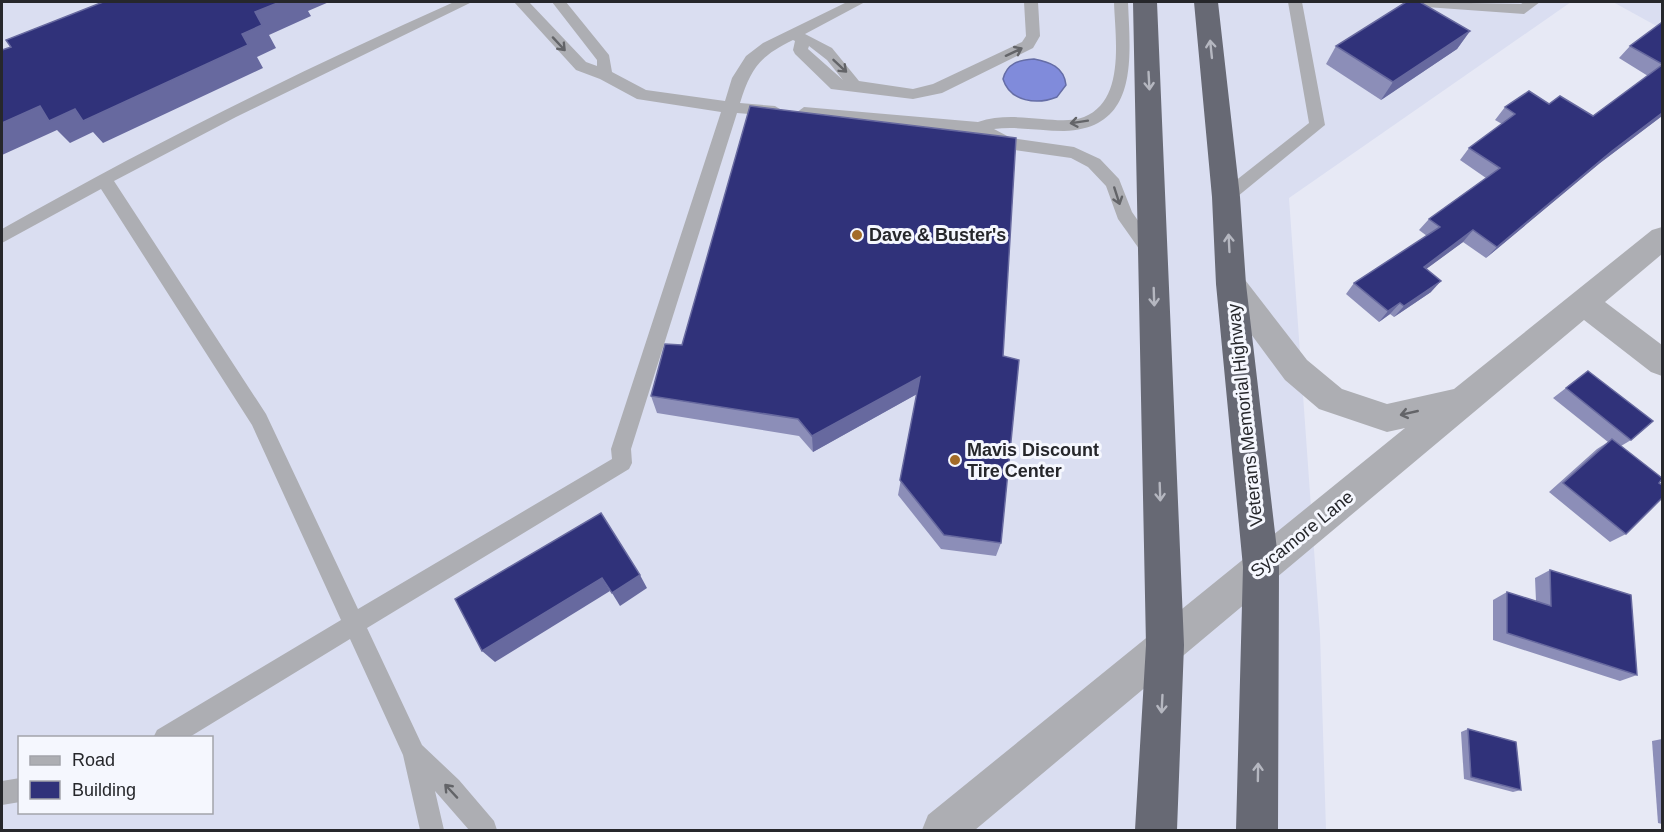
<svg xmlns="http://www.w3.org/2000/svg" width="1664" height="832" viewBox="0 0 1664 832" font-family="Arial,sans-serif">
	<rect width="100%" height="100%" fill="#e7e9f5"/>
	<!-- built -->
	<g fill="#dadef1" fill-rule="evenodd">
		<path d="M2,2h1569l-282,196 31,436 6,196h-1324zM20,738h192v74h-192z"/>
		<polygon points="1613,2 1662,2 1662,29"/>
	</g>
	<!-- water -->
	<path fill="#808bdb" stroke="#656da6" stroke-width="1.5" d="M1034,59c16,3 30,8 32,26l-9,12c-20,8 -47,5 -54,-18 4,-16 16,-19 31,-20z"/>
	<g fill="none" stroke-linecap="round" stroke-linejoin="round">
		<!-- lane -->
		<g fill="#adaeb3" fill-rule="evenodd">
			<path d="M454,2h18l-236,115 -122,64 152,233 92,195 254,-150 -1,-10 110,-337 -84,-13 -37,-20 -24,-9 -62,-68h15l57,60 11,4v-6l-45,-58h14l43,53 3,17 34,18 79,11 7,-23 14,-22 17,-13 84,-41h18l-60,32 27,14 27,33 54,8 20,-5 89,-42 4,-6 -2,-34h14l2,34 -7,12 -91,45 -29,6 -82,-10 -36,-35 -2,-4 2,-9 -2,-1c-33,16 -42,28 -53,63l35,3 8,5 -8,5 -38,-3 -106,336 1,14 -3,6 -262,159 55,117 37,35 35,41 3,9h-28l-34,-39 9,39h-24l-17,-75 -53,-116 -162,99h-35l4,-8 184,-110 -89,-195 -151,-236 -99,54v-14c146,-83 297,-158 452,-227zM809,46l18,14 16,20 -35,-31z"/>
			<path d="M1114,2h14c2,54 12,127 -64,129 -23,0 -47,-5 -70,-2l17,9 63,9 26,12 19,20 13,33 30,43 -3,5h-12l-29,-41 -12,-33 -18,-19 -17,-9 -63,-9 -32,-16 -172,-14 -8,-6 8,-6 174,15c21,-7 42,-5 64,-3 13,1 30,3 42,-2 42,-17 31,-80 30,-115z"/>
			<polygon points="1288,2 1302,2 1325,125 1232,201 1220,201 1218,197 1220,193 1309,123"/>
			<polygon points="1419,2 1521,4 1524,2 1540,2 1524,14 1426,7"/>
			<polygon points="20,778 20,802 2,805 2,781"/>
		</g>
		<!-- street -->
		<polygon fill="#adaeb3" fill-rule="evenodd" points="1662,227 1662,254 1605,302 1662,345 1662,376 1651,372 1584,320 975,830 922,830 928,815 1405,428 1387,432 1319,409 1285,380 1220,292 1216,284 1220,276 1231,272 1242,276 1307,360 1342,389 1387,404 1454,389 1652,230"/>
		<!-- highway -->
		<g fill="#676974" fill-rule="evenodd">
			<polygon points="1133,2 1157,2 1184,645 1177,830 1135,830 1146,645"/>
			<polygon points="1194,2 1218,2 1240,197 1246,284 1279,567 1278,830 1236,830 1243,567 1216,284 1212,197"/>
		</g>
	</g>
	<!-- wall -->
	<g fill="#8c8eb8">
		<polygon points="1662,24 1662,116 1600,163 1486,258 1463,242 1426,269 1431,292 1394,317 1390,314 1379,322 1346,294 1354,283 1427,236 1419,230 1429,219 1486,178 1460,160 1469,148 1502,124 1495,120 1505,107 1549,104 1593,116 1648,76 1619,58 1630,46"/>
		<polygon points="1470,31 1457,49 1381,100 1326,64 1336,46"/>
		<polygon points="682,345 1003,356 1001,543 996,556 941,549 898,495 917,394 813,452 799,436 657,413 651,396"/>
		<polygon points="1588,371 1631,440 1621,446 1659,483 1626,534 1610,542 1549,492 1597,449 1608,442 1553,398"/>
		<polygon points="1550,570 1637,675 1620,681 1493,640 1493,600 1507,592 1536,601 1535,578"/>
		<polygon points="1468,729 1521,790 1513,792 1464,779 1461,732"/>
		<polygon points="1662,739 1662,824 1658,823 1652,741"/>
	</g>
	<!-- shaded-wall -->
	<g fill="#67699f">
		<polygon points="280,2 329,2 308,11 311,16 269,35 276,48 257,57 263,68 103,143 93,132 70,143 57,130 2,155 2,123 40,106 75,109 242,34 255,12"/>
		<polygon points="1470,31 1457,49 1381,100 1393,82"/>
		<polygon points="1662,113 1662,116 1600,163 1486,258 1497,247 1612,151"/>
		<polygon points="1473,230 1463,242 1414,278 1424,267"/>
		<polygon points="1441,281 1431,292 1394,317 1404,306"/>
		<polygon points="1400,303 1390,314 1379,322 1388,311"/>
		<polygon points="920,377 917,394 813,452 812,436"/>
		<polygon points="640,575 647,588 620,606 612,593"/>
		<polygon points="602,578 610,591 495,662 482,651"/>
	</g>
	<!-- building -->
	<g fill="#30327a" stroke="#67699f" stroke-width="1.5">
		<polygon points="103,2 280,2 255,12 262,25 242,34 248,45 83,121 75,109 49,121 40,106 2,123 2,50 11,47 6,40"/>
		<polygon points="1406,2 1420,2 1470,31 1393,82 1336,46"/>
		<polygon points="1661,23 1662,24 1662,64 1630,46"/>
		<polygon points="1662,65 1662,113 1612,151 1497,247 1473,230 1424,267 1441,281 1404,306 1400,303 1388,311 1354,283 1440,227 1429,219 1500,168 1469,148 1515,114 1505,107 1529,91 1549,104 1560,96 1593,116"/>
		<polygon points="750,106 1016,138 1003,356 1019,360 1001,543 944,535 900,480 920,377 812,436 798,419 651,396 665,344 682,345"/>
		<polygon points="1588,371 1653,421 1631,440 1566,388"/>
		<polygon points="1612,439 1662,478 1662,479 1659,483 1662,485 1662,498 1626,534 1563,483"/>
		<polygon points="601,513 640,575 612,593 602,578 482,651 455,599"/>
		<polygon points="1550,570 1631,595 1637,675 1507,633 1507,592 1551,606"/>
		<polygon points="1468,729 1516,742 1521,790 1471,777"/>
	</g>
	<!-- one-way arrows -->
	<defs><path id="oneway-shaft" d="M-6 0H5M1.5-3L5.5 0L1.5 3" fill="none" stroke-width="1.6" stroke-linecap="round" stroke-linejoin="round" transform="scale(1.5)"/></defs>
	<g stroke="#636468">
		<use href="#oneway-shaft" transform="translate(559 44) rotate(47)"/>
		<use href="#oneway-shaft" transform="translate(1014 52) rotate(-25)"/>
		<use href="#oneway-shaft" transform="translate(840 66) rotate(43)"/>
		<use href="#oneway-shaft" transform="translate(1079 122) rotate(171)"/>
		<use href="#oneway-shaft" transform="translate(1117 196) rotate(72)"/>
		<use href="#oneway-shaft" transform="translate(1409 413) rotate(167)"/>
		<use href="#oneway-shaft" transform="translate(451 791) rotate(-133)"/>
	</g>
	<g stroke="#b5b7c0">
		<use href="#oneway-shaft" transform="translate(1211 49) rotate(-96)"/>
		<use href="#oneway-shaft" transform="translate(1149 81) rotate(87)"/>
		<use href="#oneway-shaft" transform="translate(1229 243) rotate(-93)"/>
		<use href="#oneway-shaft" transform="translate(1154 297) rotate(88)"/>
		<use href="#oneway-shaft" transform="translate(1160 492) rotate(88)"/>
		<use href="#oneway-shaft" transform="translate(1162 704) rotate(93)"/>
		<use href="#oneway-shaft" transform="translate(1258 772) rotate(-89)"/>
	</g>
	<!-- markers -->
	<g fill="#a36b28" stroke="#f5f7fe" stroke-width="2">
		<circle cx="857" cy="235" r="6"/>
		<circle cx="955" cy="460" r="6"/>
	</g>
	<g text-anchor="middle" stroke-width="6" stroke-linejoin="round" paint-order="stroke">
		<!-- poi labels -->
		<g font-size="18" font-weight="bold" fill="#26272b" stroke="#f5f7fe" text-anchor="start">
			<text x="869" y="241">Dave &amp; Buster's</text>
			<text x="967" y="456">Mavis Discount<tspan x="967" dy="21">Tire Center</tspan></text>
		</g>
		<!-- street labels -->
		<g font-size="18" fill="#26272b" stroke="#f5f7fe">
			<text transform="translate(1245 415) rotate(-96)" y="6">Veterans Memorial Highway</text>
			<text transform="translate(1302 534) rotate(-39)" y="6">Sycamore Lane</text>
		</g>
	</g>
	<!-- border -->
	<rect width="1664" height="832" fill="none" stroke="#26272b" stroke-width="6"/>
	<!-- legend -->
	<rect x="18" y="736" width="195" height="78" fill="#f5f7fe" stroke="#a2a4aa" stroke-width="1.5"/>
	<rect x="30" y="756" width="30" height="9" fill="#adaeb3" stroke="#a2a4aa" stroke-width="1.5"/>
	<text x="72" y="766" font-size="18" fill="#26272b">Road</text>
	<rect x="30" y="781" width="30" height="18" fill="#30327a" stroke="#a2a4aa" stroke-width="1.5"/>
	<text x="72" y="796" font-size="18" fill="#26272b">Building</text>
</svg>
